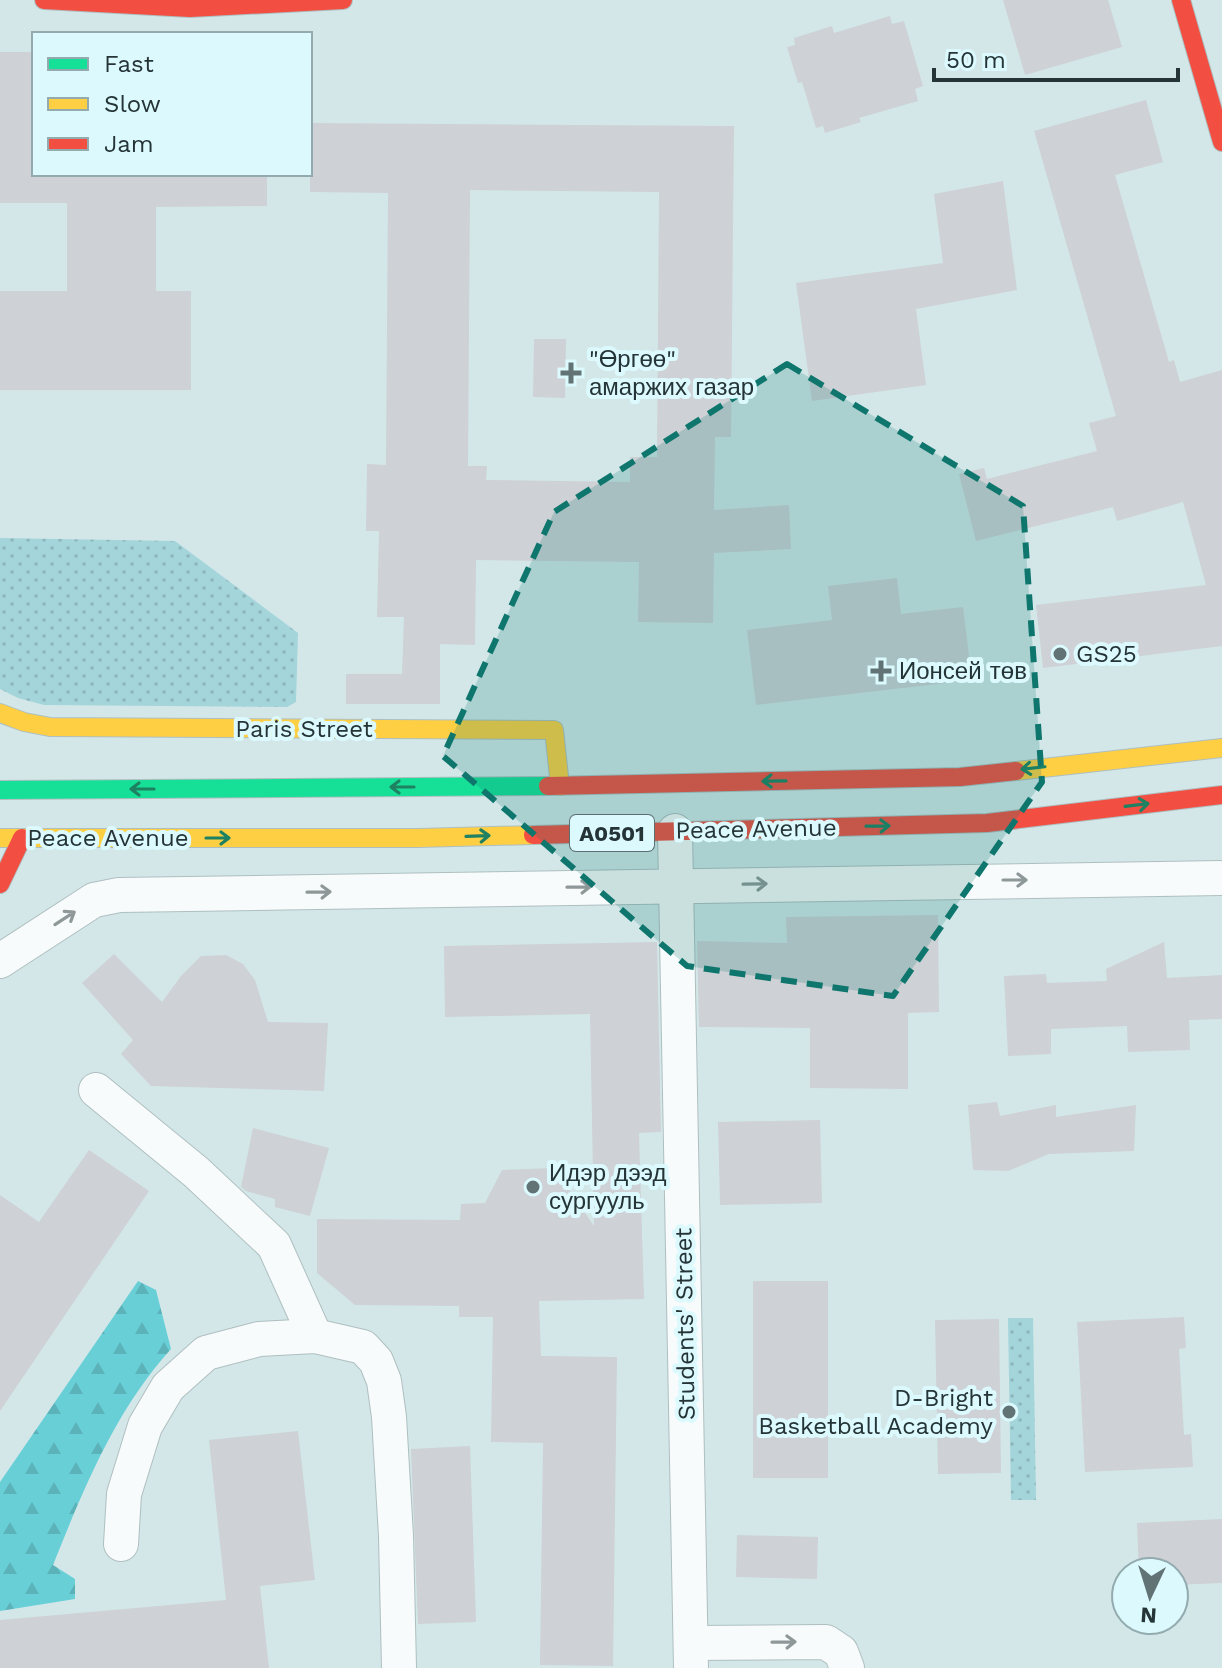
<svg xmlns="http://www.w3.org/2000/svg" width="1222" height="1668" viewBox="0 0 1222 1668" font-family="'Work Sans',sans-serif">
	<defs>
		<pattern id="forest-firs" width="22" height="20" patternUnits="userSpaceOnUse" patternTransform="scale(2)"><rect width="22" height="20" fill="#69cfd7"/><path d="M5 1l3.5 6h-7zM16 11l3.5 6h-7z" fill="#5bb2b9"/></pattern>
		<pattern id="park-dots" width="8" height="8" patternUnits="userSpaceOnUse" patternTransform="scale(2)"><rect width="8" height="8" fill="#a4d5da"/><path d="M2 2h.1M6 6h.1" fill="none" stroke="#8db7bc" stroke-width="1.8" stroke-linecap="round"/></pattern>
	</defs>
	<rect width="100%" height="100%" fill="#d3e7e9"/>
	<!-- forest -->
	<path fill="url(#forest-firs)" d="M138,1281l18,9 15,59c-56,62 -87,139 -118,216l22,14v20l-75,12v-129z"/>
	<!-- park -->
	<g fill="url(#park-dots)">
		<polygon points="0,538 175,541 298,633 296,702 287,707 44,705 18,698 0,689"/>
		<polygon points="1008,1318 1033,1318 1036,1500 1011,1500"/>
	</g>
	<!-- building -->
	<g fill="#ced1d5" fill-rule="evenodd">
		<polygon points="1003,0 1108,0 1122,47 1025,75"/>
		<polygon points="890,16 892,24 904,21 923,86 915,89 918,101 859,118 861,122 825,133 823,126 816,128 802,82 798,83 787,47 795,45 794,38 832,26 834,33"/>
		<polygon points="0,52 34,52 34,174 267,174 267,206 156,207 156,291 191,291 191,390 0,390 0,291 67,291 67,203 0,203"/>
		<polygon points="1146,100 1163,162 1115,175 1169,362 1174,360 1180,382 1222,370 1222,646 1043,668 1036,605 1206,585 1183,502 1117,521 1113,507 976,541 959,474 984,468 987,479 1097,451 1089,423 1116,416 1034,131"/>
		<path d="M310,123l424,3 -3,311h-16l-1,73 75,-5 2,44 -77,4 -1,70 -75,-1 1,-60 -163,-2 -1,85 -35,-1v60h-94v-30h56l2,-57h-27l2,-86h-13l1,-67 19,1 2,-272 -78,-1zM470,190l189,2 -2,265h-27v25l-144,-2 1,-14h-19z"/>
		<polygon points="1003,181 1017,290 916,309 926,385 812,401 796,283 943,263 934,194"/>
		<polygon points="534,339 566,339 565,398 533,397"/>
		<polygon points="897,578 901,614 963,607 972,680 756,705 747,630 832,620 828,586"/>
		<polygon points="938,915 939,1012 908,1013 908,1089 810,1088 810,1028 699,1027 697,941 787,943 786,917"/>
		<polygon points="657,942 661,1132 639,1133 644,1299 539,1301 541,1356 617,1357 613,1666 540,1665 543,1443 491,1442 493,1317 459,1317 459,1306 355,1305 317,1273 317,1219 460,1220 461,1204 485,1203 502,1170 554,1168 594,1226 590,1014 445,1017 444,946"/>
		<polygon points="1164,942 1167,978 1222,975 1222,1019 1189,1020 1190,1050 1128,1052 1127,1026 1051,1029 1051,1054 1008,1056 1004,976 1046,974 1047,983 1107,981 1106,969"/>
		<polygon points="114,954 162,1002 181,976 201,956 226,955 243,964 255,980 268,1022 328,1023 324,1091 151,1086 121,1054 133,1040 82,983"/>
		<polygon points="997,1102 1000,1116 1056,1105 1056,1117 1136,1105 1134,1151 1049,1154 1008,1171 973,1170 968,1105"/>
		<polygon points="820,1120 822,1203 720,1205 718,1122"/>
		<polygon points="253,1128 329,1148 310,1216 275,1207 275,1199 246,1191 241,1187"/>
		<polygon points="89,1150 149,1191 0,1411 0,1195 39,1222"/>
		<rect x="753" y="1281" width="75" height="197"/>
		<polygon points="1184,1317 1186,1348 1179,1349 1184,1435 1191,1434 1193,1467 1085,1472 1077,1322"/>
		<polygon points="999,1319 1001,1473 938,1474 935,1320"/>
		<polygon points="298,1431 315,1580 260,1586 269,1668 0,1668 0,1620 226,1600 209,1440"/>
		<polygon points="470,1446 476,1622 418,1624 411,1449"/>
		<polygon points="1222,1519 1222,1583 1174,1585 1174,1572 1139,1572 1137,1523"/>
		<polygon points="737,1535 818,1537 817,1579 736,1577"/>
	</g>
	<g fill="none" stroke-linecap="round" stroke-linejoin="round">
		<defs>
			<g id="street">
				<polyline points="675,831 691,1668"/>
				<polyline points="0,961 94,900 119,895 1222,878"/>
				<polyline points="96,1090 196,1172 274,1245 315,1336"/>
				<polyline points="121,1544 124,1494 145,1426 168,1387 206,1353 259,1339 315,1336 363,1347 376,1361 384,1381 389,1417 396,1536 399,1668"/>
				<polyline points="692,1643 826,1642 841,1652 847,1668"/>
			</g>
			<polyline id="fast" points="0,790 548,786"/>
			<g id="slow">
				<polyline points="0,713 24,722 50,727 554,730 560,786"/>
				<polyline points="1016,771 1222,748"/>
				<polyline points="0,838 418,838 533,835"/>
			</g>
			<g id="jam">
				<polyline points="44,0 190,8 343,0"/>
				<polyline points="1181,0 1222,142"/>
				<polyline points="548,786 960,777 1016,771"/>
				<polyline points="533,835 987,823 1222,795"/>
				<polyline points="0,884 22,838"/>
			</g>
		</defs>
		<!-- street casing -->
		<use href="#street" stroke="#afbfc0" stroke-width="36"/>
		<!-- fast casing -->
		<use href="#fast" stroke="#afbfc0" stroke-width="20"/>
		<!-- slow casing -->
		<use href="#slow" stroke="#afbfc0" stroke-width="20"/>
		<!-- jam casing -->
		<use href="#jam" stroke="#afbfc0" stroke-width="20"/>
		<!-- street -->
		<use href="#street" stroke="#f8fbfc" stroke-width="34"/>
		<!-- fast -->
		<use href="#fast" stroke="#16e098" stroke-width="18"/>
		<!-- slow -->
		<use href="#slow" stroke="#ffcf43" stroke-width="18"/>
		<!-- jam -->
		<use href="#jam" stroke="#f24e42" stroke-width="18"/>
	</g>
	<!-- one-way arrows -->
	<defs><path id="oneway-shaft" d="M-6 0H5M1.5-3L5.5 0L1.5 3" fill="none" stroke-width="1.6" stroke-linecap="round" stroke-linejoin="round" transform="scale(2)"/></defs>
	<g stroke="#1e8162">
		<use href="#oneway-shaft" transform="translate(1033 768) rotate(174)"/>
		<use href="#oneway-shaft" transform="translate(774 781) rotate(179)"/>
		<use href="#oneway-shaft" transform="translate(402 787) rotate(180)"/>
		<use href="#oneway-shaft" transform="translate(142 789) rotate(180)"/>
		<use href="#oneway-shaft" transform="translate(1137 805) rotate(-7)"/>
		<use href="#oneway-shaft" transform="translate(878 826) rotate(-1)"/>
		<use href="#oneway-shaft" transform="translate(478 836) rotate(-2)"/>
		<use href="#oneway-shaft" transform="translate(218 838)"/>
	</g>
	<g stroke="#8e9899">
		<use href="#oneway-shaft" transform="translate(1015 880)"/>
		<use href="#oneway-shaft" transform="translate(755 884) rotate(-1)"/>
		<use href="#oneway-shaft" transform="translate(579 887) rotate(-1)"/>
		<use href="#oneway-shaft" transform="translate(319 892) rotate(-1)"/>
		<use href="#oneway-shaft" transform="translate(65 918) rotate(-33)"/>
		<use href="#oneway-shaft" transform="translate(784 1642) rotate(-1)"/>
	</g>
	<!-- marked area -->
	<path fill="#0f766e" fill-opacity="0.2" stroke="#0f766e" stroke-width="6" stroke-dasharray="16 10" stroke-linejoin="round" d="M787,364l236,142 19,276 -149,214 -206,-30 -244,-210 111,-244z"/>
	<!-- markers -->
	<g fill="#627375" stroke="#dcfafe" stroke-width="3">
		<path d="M567 361h8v8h8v8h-8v8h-8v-8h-8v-8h8z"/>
		<circle cx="1060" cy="654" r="8"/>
		<path d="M877 659h8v8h8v8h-8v8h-8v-8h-8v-8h8z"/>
		<circle cx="533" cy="1187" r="8"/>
		<circle cx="1009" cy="1412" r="8"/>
	</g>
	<g text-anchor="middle" stroke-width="8" stroke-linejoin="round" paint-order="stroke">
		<!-- shield labels -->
		<rect fill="#dcfafe" stroke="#5c6f72" stroke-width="2" x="570" y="815" width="84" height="36" rx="6"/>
		<g font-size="22" font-weight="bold" fill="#253436">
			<text x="612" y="841">A0501</text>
		</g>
		<!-- poi labels -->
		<g font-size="24" fill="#253436" stroke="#dcfafe" text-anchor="start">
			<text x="589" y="367">"Өргөө"<tspan x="589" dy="28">амаржих газар</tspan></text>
			<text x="1076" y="662">GS25</text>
			<text x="899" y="679">Ионсей төв</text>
			<text x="549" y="1181">Идэр дээд<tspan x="549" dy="28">сургууль</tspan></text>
			<text x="993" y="1406" text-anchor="end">D-Bright<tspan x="993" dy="28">Basketball Academy</tspan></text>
		</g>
		<!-- street labels -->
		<g font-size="24" fill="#253436" stroke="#dcfafe">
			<text x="304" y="737">Paris Street</text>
			<text transform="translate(756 829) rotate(-1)" y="8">Peace Avenue</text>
			<text x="108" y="846">Peace Avenue</text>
			<text transform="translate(685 1324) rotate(-91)" y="8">Students' Street</text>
		</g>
	</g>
	<!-- legend -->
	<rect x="32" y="32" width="280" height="144" fill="#dcfafe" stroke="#93abae" stroke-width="2"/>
	<rect x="48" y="58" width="40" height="12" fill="#16e098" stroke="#93abae" stroke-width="2"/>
	<text x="104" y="72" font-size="24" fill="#253436">Fast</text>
	<rect x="48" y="98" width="40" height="12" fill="#ffcf43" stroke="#93abae" stroke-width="2"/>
	<text x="104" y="112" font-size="24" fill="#253436">Slow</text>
	<rect x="48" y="138" width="40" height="12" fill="#f24e42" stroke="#93abae" stroke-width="2"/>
	<text x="104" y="152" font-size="24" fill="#253436">Jam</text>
	<!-- north arrow -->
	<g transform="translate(1150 1596) rotate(184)"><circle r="38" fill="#dcfafe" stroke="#93abae" stroke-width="2"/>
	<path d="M0-6L14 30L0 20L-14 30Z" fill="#627375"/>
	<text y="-12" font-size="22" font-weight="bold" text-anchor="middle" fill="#253436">N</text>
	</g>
	<!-- scale -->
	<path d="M934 68v12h244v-12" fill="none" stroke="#253436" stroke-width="4"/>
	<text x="946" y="68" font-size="24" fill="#253436" stroke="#dcfafe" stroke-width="6" paint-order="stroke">50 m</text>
</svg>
